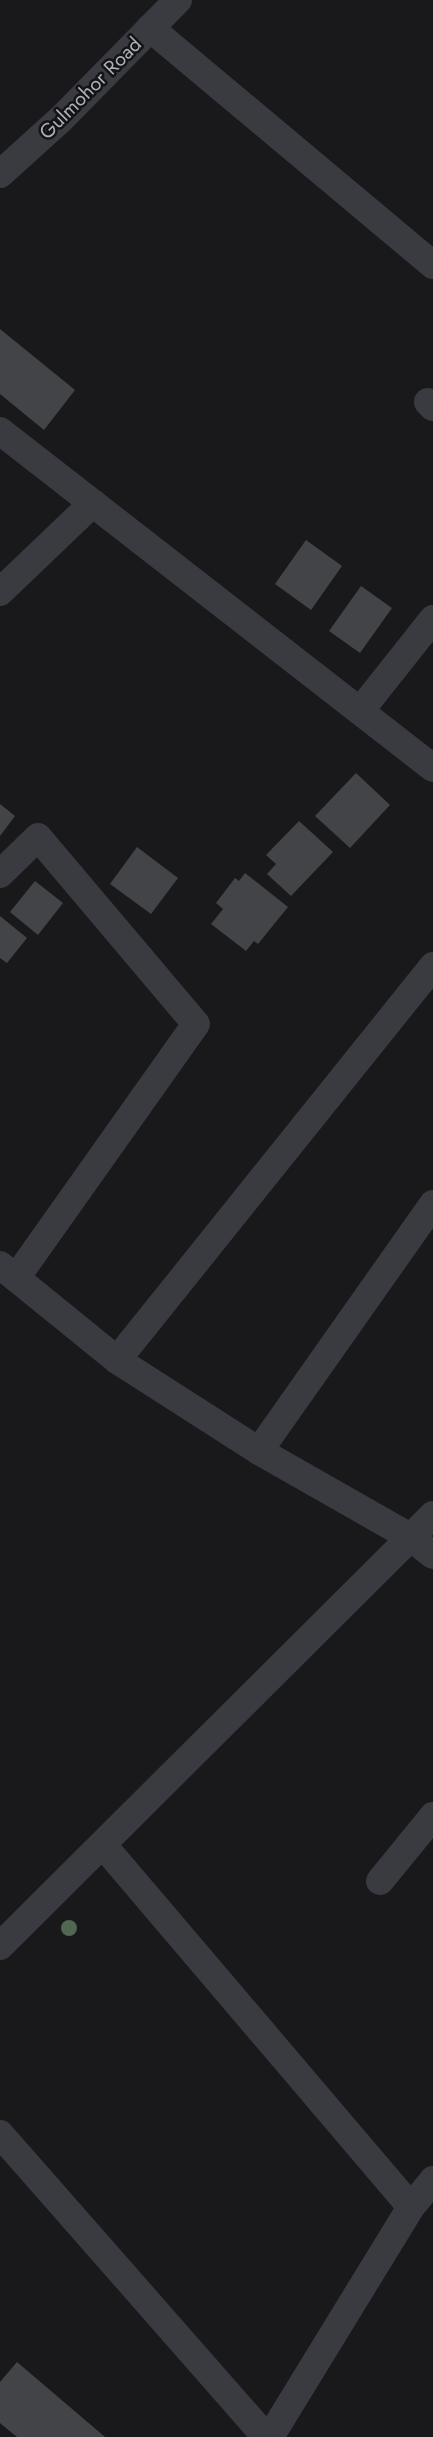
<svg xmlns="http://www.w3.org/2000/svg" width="433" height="2437" viewBox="0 0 433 2437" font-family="Jost,sans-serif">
	<rect width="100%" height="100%" fill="#19191b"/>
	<!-- building -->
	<g fill="#434448">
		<polygon points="0,329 75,390 44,430 0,394"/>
		<polygon points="306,540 342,566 311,610 275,584"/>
		<polygon points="361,586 392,608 360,653 329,631"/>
		<polygon points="356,773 390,805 350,848 315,816"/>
		<polygon points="0,804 15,816 0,836"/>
		<polygon points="299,821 333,852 291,896 267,874 276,864 266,855"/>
		<polygon points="137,847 178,878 151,914 110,884"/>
		<polygon points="245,873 288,907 258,944 254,941 246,951 211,924 223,909 216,903 235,878 239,881"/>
		<polygon points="35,881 63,903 38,935 10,912"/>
		<polygon points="0,916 27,938 7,963 0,958"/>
		<polygon points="17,2362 105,2437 17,2437 0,2423 0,2382"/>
	</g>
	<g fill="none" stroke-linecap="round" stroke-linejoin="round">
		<!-- minor -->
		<g stroke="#393b40" stroke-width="28">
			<polyline points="150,28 433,265"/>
			<polyline points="0,174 62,118 178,0"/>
			<polyline points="428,402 433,407"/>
			<polyline points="0,431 433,768"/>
			<polyline points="0,592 93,503"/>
			<polyline points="360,711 433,619"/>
			<polyline points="0,874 38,837 196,1024 16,1278"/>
			<polyline points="0,1265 117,1360 259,1451 410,1537 433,1555"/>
			<polyline points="117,1360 433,966"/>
			<polyline points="259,1451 433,1204"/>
			<polyline points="103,1845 411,2207"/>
			<polyline points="380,1881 433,1816"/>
			<polyline points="0,1946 433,1515"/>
			<polyline points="0,2134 266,2437"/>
			<polyline points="270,2437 411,2207 433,2180"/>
		</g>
	</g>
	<!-- trees -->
	<circle fill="#526753" cx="69" cy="1928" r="8"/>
	<g text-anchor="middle" stroke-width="5" stroke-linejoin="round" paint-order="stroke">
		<!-- street labels -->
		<g font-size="20" fill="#abb1bb" stroke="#141416">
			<text transform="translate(90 88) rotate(-45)" y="7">Gulmohor Road</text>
		</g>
	</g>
</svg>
